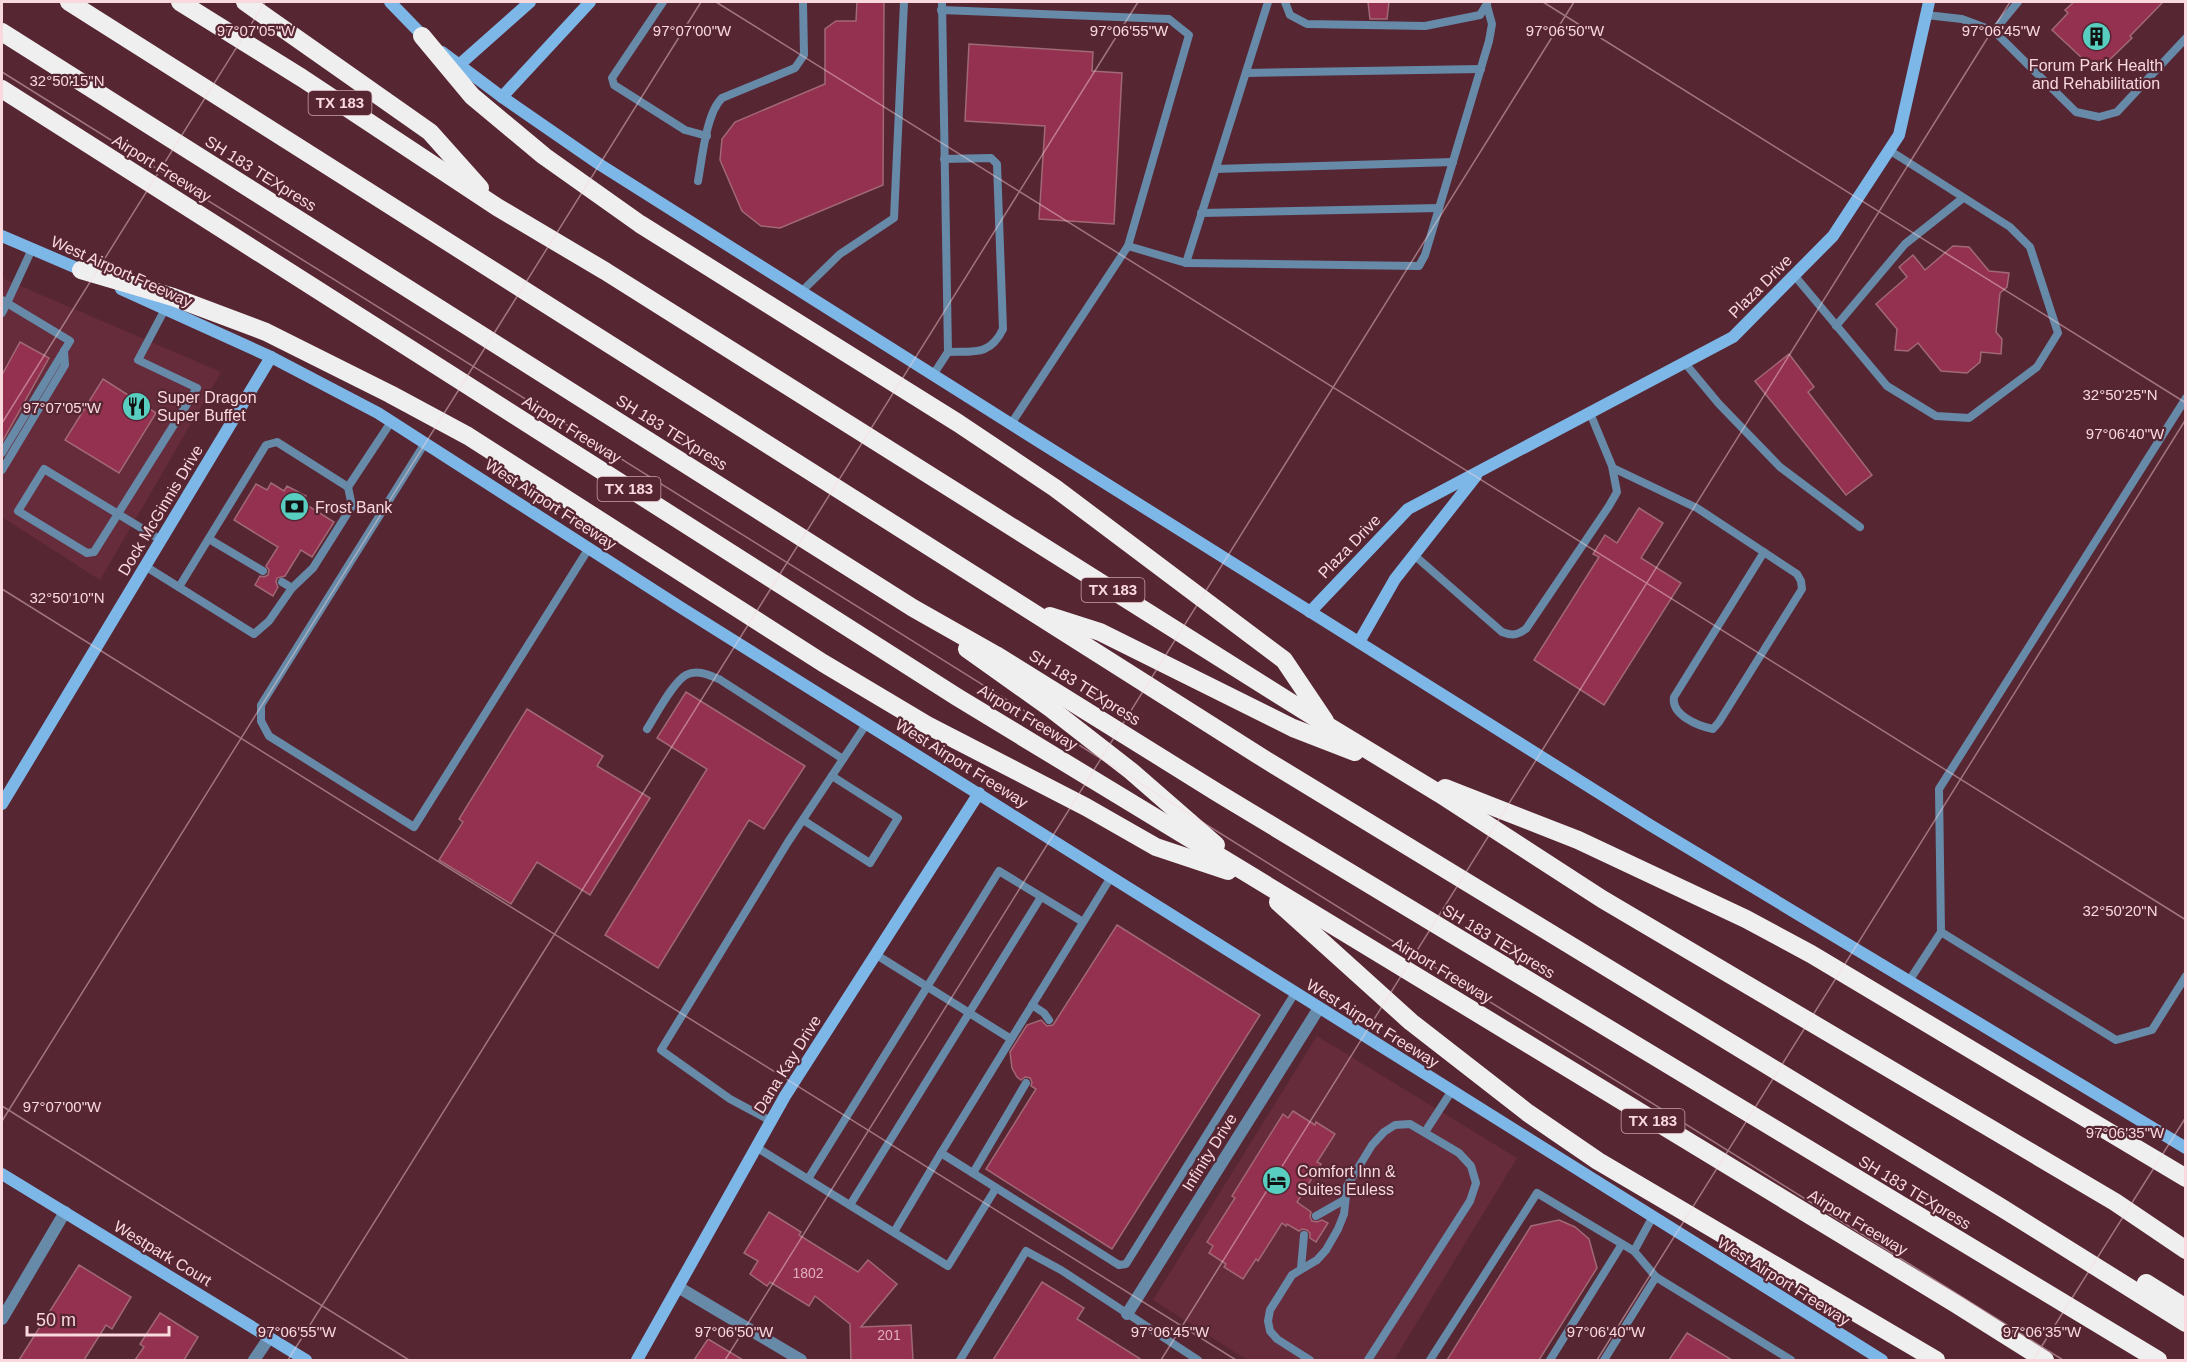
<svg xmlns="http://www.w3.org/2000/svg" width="2187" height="1362" viewBox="0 0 2187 1362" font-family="Helvetica,sans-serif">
	<rect width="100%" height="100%" fill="#572633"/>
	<!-- built -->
	<g fill="#662c3c">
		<polygon points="2,278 221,372 100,580 2,517"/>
		<polygon points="1317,1036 1517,1158 1394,1360 1247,1360 1153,1300"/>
	</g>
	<!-- building -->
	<g fill="#943050" stroke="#a16875" stroke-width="1.5">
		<polygon points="857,2 884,2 883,185 780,228 761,226 742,211 720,160 722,139 735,122 825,84 825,29 836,21 856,21"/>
		<polygon points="1368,2 1389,2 1387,19 1370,19"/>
		<polygon points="2074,2 2163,2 2130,36 2132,38 2097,72 2052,30 2068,13 2065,10"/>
		<polygon points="969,44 1093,52 1092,71 1122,73 1114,224 1039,219 1045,126 965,121"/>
		<polygon points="1953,246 1969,247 1989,271 2009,273 2007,287 2000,293 1996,332 2002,339 2001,354 1981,352 1980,362 1967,373 1941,371 1918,343 1908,351 1895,350 1897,329 1876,304 1907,277 1899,267 1913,255 1925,270"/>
		<polygon points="20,342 49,358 2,442 2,375"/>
		<polygon points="1789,354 1814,387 1808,392 1872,475 1846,495 1755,381"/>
		<polygon points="103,379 156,413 119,473 65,440"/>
		<polygon points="271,483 284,491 287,486 306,496 302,502 334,522 312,557 301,550 285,576 277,578 276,582 278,587 273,596 255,585 260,576 264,577 268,575 269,570 266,566 278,547 234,520 256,484 267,490"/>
		<polygon points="1639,508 1663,523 1641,558 1681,583 1604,705 1534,660 1599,557 1593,554 1605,535 1617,543"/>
		<polygon points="686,692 805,766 764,829 749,820 658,968 605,935 707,769 657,738"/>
		<polygon points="527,709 603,756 597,766 650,798 590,895 537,862 511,904 439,860 463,822 459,819"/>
		<polygon points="1117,925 1260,1015 1112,1249 986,1169 1036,1089 1031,1086 1032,1082 1030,1078 1025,1077 1021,1080 1017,1077 1012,1068 1010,1052 1027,1025 1041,1020 1047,1026 1053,1025"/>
		<polygon points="1293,1111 1315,1125 1316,1122 1335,1134 1317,1162 1321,1164 1297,1202 1311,1212 1310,1217 1312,1221 1317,1222 1322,1220 1328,1223 1316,1242 1310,1238 1310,1233 1307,1230 1302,1229 1299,1231 1287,1224 1286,1226 1282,1223 1258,1261 1256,1259 1243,1279 1224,1267 1226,1264 1209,1253 1213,1246 1207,1242 1235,1198 1232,1196 1283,1114 1288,1118"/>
		<polygon points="769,1212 801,1232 799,1235 858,1272 868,1260 897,1284 861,1327 911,1325 913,1360 851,1360 850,1324 815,1296 809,1306 770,1282 767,1286 750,1274 758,1261 744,1253"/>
		<polygon points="1559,1220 1575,1227 1589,1239 1597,1268 1539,1360 1447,1360 1531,1226"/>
		<polygon points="79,1265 131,1297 112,1329 106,1325 84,1360 19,1360"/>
		<polygon points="1042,1282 1084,1308 1077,1319 1142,1360 993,1360"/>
		<polygon points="160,1313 198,1337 184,1360 135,1360 144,1347 140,1344"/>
		<polygon points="1687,1333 1732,1360 1669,1360"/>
		<polygon points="708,1339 743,1360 694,1360"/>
	</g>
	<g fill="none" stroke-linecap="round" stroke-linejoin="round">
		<!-- lane -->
		<g stroke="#668aa8" stroke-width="8">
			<polyline points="663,2 612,78 614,85 685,130 707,136"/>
			<polyline points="1285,2 1290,15 1307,24 1425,26 1480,15 1487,4"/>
			<polyline points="941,10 1169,19 1189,35 1128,246 1011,424"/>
			<polyline points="1926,15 1962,19 1994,31 2076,112 2099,117 2117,112 2186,38"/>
			<polyline points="1994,31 2018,2"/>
			<polyline points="1246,73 1481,69"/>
			<path d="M944,159l47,-1 6,6 6,165c-13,27 -29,22 -55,23"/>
			<polyline points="1216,169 1453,162"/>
			<path d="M698,181c4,-21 8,-68 24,-83l73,-30 9,-13 -1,-53"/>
			<polyline points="1201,213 1439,208"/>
			<polyline points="1128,246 1186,263 1268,2"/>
			<polyline points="1186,263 1419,266 1425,255 1489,41 1492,24 1487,6"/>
			<polyline points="1794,275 1887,386 1936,416 1969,418 2037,367 2058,333 2030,247 2010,227 1889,150"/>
			<polyline points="801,292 840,254 894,218 904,2"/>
			<polyline points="2,300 7,303 32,249"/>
			<polyline points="2,313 7,303 70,341 2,453"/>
			<polyline points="1836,326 1905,244 1963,198"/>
			<polyline points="1684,362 1719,404 1780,467 1860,527"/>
			<polyline points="933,375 948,352 942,2"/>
			<polyline points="425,443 261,705 261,721 269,736 414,827 589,548"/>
			<path d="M1613,468l84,40 100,66 4,7 1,8 -83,133 -6,7c-15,-3 -42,-14 -39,-32l90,-145"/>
			<polyline points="2,470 65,365 64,351"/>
			<polyline points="209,539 263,571"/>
			<polyline points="161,540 44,469 18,511 87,553 94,552 197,388 138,360 165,309"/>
			<path d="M1414,555l88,77c10,4 15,3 24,-3l83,-123 8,-14 -5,-26 -22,-53"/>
			<polyline points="145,566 254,634 269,621 292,588 313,568 352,506 348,487"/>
			<polyline points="282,582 292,588"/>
			<polyline points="179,587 266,445 277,442 348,487 391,422"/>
			<path d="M647,729c9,-14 26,-47 39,-54 11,-6 23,0 33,4l124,80"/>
			<polyline points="803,820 870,863 898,818 832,776"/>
			<polyline points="1111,877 941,1153 1119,1265 1126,1264 1295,993"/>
			<polyline points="1941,932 1939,789 2186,398"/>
			<polyline points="875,954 1011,1039"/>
			<polyline points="1909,981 1941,932 2116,1040 2152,1030 2186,976"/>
			<polyline points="1032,1005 1044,1013 1049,1020"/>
			<polyline points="771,1121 730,1099 661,1050 788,842 867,723"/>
			<polyline points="1425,1132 1451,1092"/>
			<polyline points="756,1147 948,1266 996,1188"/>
			<polyline points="973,1173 1026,1083"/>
			<polyline points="808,1179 999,871 1083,922"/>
			<polyline points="850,1205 1041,897"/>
			<polyline points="1316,1216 1344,1200"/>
			<polyline points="1652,1218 1634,1251 1656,1277 1791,1360"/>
			<polyline points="894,1232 941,1153"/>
			<polyline points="1301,1268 1304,1235"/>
			<polyline points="960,1360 1026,1251 1061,1270 1198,1360"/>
			<polyline points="1310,1360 1277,1339 1270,1331 1268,1321 1270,1310 1292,1275 1317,1260 1326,1250 1338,1229 1344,1214 1347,1186 1372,1145 1384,1132 1395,1125 1410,1124 1459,1153 1471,1166 1476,1183 1470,1201 1368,1360"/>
			<polyline points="1430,1360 1537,1193 1634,1251"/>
			<polyline points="1550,1360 1622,1244"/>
			<polyline points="1604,1360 1656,1277"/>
		</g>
		<!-- street -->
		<g stroke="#668aa8" stroke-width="12">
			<polyline points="678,1287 801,1360"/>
			<polyline points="1127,1314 1319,1008"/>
			<polyline points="2,1319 65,1212"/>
			<polyline points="254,1360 269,1338"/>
		</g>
		<!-- secondary -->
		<g stroke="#7db7e7" stroke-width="12">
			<polyline points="390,2 426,39"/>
			<polyline points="442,52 502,97 599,164 1011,424 1650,825 2186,1148"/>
			<polyline points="459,65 530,2"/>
			<polyline points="502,97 590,2"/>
			<polyline points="2,236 86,272"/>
			<polyline points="121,289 271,357 378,413 680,607 1882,1360"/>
			<polyline points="1310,612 1408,509 1733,337 1833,236 1899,135 1929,2"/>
			<polyline points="1359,642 1395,579 1476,476"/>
			<polyline points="2,804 271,357"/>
			<polyline points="2,1174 306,1360"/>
			<polyline points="637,1360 785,1096 979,793"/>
		</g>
		<!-- highway -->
		<g stroke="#efefef" stroke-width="18">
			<polyline points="69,2 1266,760 2002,1208 2186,1323"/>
			<polyline points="180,2 302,78 497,207 605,271 1330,727 1440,794 1602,899 2115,1202 2186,1250"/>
			<polyline points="245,2 430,132 480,188"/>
			<polyline points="2,32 913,608 996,655 1218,793 2158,1360"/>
			<polyline points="422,36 472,96 544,156 640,224 958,423 1055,488 1284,660 1325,721"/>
			<polyline points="2,89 957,697 1956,1304 2045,1360"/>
			<polyline points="81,270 173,297 266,332 390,394 468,436 823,663 927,725 1086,807 1156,847 1228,871"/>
			<polyline points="1050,616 1100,632 1293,728 1355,752"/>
			<polyline points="967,649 1050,708 1131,771 1216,845"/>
			<polyline points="1445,788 1578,840 1746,919 1811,954 2186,1178"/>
			<polyline points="1278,902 1411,1022 1528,1113 1598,1161 1936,1360"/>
			<polyline points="2146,1283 2186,1308"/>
		</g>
	</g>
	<!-- ticks -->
	<path fill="none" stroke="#f9d8de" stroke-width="1.5" stroke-opacity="0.45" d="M716,2l1470,918M1543,2l643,401M2,72l2061,1288M2,423l263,-421M2,589l1234,771M2,1106l407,254M2,1121l699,-1119M288,1360l850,-1358M725,1360l849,-1358M1161,1360l849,-1358M1597,1360l589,-941M2033,1360l153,-243"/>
	<!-- icons -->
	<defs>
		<symbol id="building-disc" viewBox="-11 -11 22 22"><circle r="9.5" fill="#58cec0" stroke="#572633"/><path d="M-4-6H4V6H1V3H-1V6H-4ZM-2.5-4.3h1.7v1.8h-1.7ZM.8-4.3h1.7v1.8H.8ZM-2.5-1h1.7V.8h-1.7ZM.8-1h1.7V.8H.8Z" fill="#111"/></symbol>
		<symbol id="restaurant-disc" viewBox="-11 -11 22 22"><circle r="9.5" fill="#58cec0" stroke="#572633"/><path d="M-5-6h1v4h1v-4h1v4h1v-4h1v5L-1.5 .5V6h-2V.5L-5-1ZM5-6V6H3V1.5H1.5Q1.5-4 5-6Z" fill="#111"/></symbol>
		<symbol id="bank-disc" viewBox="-11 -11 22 22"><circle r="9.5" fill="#58cec0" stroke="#572633"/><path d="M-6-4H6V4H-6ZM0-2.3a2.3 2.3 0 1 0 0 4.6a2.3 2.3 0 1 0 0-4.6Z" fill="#111"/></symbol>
		<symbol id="hotel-disc" viewBox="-11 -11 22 22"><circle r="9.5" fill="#58cec0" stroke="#572633"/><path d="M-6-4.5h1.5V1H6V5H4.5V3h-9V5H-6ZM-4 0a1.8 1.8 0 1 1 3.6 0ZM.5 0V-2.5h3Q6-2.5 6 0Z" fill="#111"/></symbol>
	</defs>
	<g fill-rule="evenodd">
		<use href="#building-disc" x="2080" y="20" width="33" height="33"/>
		<use href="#restaurant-disc" x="120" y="390" width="33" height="33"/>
		<use href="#bank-disc" x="278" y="490" width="33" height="33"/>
		<use href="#hotel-disc" x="1260" y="1164" width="33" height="33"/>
	</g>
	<g text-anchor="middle" stroke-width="4.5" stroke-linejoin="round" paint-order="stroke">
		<!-- number labels -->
		<g font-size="14" fill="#e0aeba">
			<text x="808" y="1278">1802</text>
			<text x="889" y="1340">201</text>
		</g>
		<!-- shield labels -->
		<g fill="#572633" stroke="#c8a3ab" stroke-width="1.5">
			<rect x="308.5" y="91" width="63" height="24" rx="4.5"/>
			<rect x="597.5" y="477" width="63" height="24" rx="4.5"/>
			<rect x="1081.5" y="578" width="63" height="24" rx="4.5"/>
			<rect x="1621.5" y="1109" width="63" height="24" rx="4.5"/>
		</g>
		<g font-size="15" font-weight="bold" fill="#f9d8de">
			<text x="340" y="108">TX 183</text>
			<text x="629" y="494">TX 183</text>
			<text x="1113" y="595">TX 183</text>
			<text x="1653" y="1126">TX 183</text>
		</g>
		<!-- poi labels -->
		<g font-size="16" fill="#f9d8de" stroke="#572633" text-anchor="start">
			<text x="2096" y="71" text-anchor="middle">Forum Park Health<tspan x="2096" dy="18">and Rehabilitation</tspan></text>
			<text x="157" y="403">Super Dragon<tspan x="157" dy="18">Super Buffet</tspan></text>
			<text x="315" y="513">Frost Bank</text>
			<text x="1297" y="1177">Comfort Inn &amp;<tspan x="1297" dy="18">Suites Euless</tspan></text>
		</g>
		<!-- street labels -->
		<g font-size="16" fill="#f9d8de" stroke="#572633">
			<text transform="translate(162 168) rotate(32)" y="6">Airport Freeway</text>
			<text transform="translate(261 173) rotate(32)" y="6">SH 183 TEXpress</text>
			<text transform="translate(122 271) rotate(24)" y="6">West Airport Freeway</text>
			<text transform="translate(1760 286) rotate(-45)" y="6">Plaza Drive</text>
			<text transform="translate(572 429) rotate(32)" y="6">Airport Freeway</text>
			<text transform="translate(672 432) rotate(32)" y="6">SH 183 TEXpress</text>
			<text transform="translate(551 504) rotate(33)" y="6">West Airport Freeway</text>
			<text transform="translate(160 510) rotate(-59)" y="6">Dock McGinnis Drive</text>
			<text transform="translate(1349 546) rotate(-46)" y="6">Plaza Drive</text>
			<text transform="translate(1085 687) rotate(32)" y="6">SH 183 TEXpress</text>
			<text transform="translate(1028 717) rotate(31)" y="6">Airport Freeway</text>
			<text transform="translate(962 763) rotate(32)" y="6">West Airport Freeway</text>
			<text transform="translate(1499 941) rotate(31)" y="6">SH 183 TEXpress</text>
			<text transform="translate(1443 970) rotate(31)" y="6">Airport Freeway</text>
			<text transform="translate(1373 1023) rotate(32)" y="6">West Airport Freeway</text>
			<text transform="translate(787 1064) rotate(-58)" y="6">Dana Kay Drive</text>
			<text transform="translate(1209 1152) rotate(-58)" y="6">Infinity Drive</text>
			<text transform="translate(1915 1192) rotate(31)" y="6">SH 183 TEXpress</text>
			<text transform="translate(1858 1222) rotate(31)" y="6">Airport Freeway</text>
			<text transform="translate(163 1253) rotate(31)" y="6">Westpark Court</text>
			<text transform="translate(1784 1281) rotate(32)" y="6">West Airport Freeway</text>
		</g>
	</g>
	<g font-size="15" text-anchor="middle" fill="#f9d8de" stroke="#572633" stroke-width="4.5" stroke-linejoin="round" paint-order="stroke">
		<text x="256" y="36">97°07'05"W</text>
		<text x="692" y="36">97°07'00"W</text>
		<text x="1129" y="36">97°06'55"W</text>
		<text x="1565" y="36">97°06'50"W</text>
		<text x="2001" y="36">97°06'45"W</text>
		<text x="67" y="86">32°50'15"N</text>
		<text x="2120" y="400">32°50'25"N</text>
		<text x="62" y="413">97°07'05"W</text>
		<text x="2125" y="439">97°06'40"W</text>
		<text x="67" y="603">32°50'10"N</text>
		<text x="2120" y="916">32°50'20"N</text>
		<text x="62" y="1112">97°07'00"W</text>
		<text x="2125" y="1138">97°06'35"W</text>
		<text x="297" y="1337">97°06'55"W</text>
		<text x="734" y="1337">97°06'50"W</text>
		<text x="1170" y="1337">97°06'45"W</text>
		<text x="1606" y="1337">97°06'40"W</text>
		<text x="2042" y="1337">97°06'35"W</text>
	</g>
	<!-- border -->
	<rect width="2187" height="1362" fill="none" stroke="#f9d8de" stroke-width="6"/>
	<!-- scale -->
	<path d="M27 1326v9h142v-9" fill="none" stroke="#f9d8de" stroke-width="3"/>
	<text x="36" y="1326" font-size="18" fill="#f9d8de" stroke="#572633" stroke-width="4.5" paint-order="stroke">50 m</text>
</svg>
